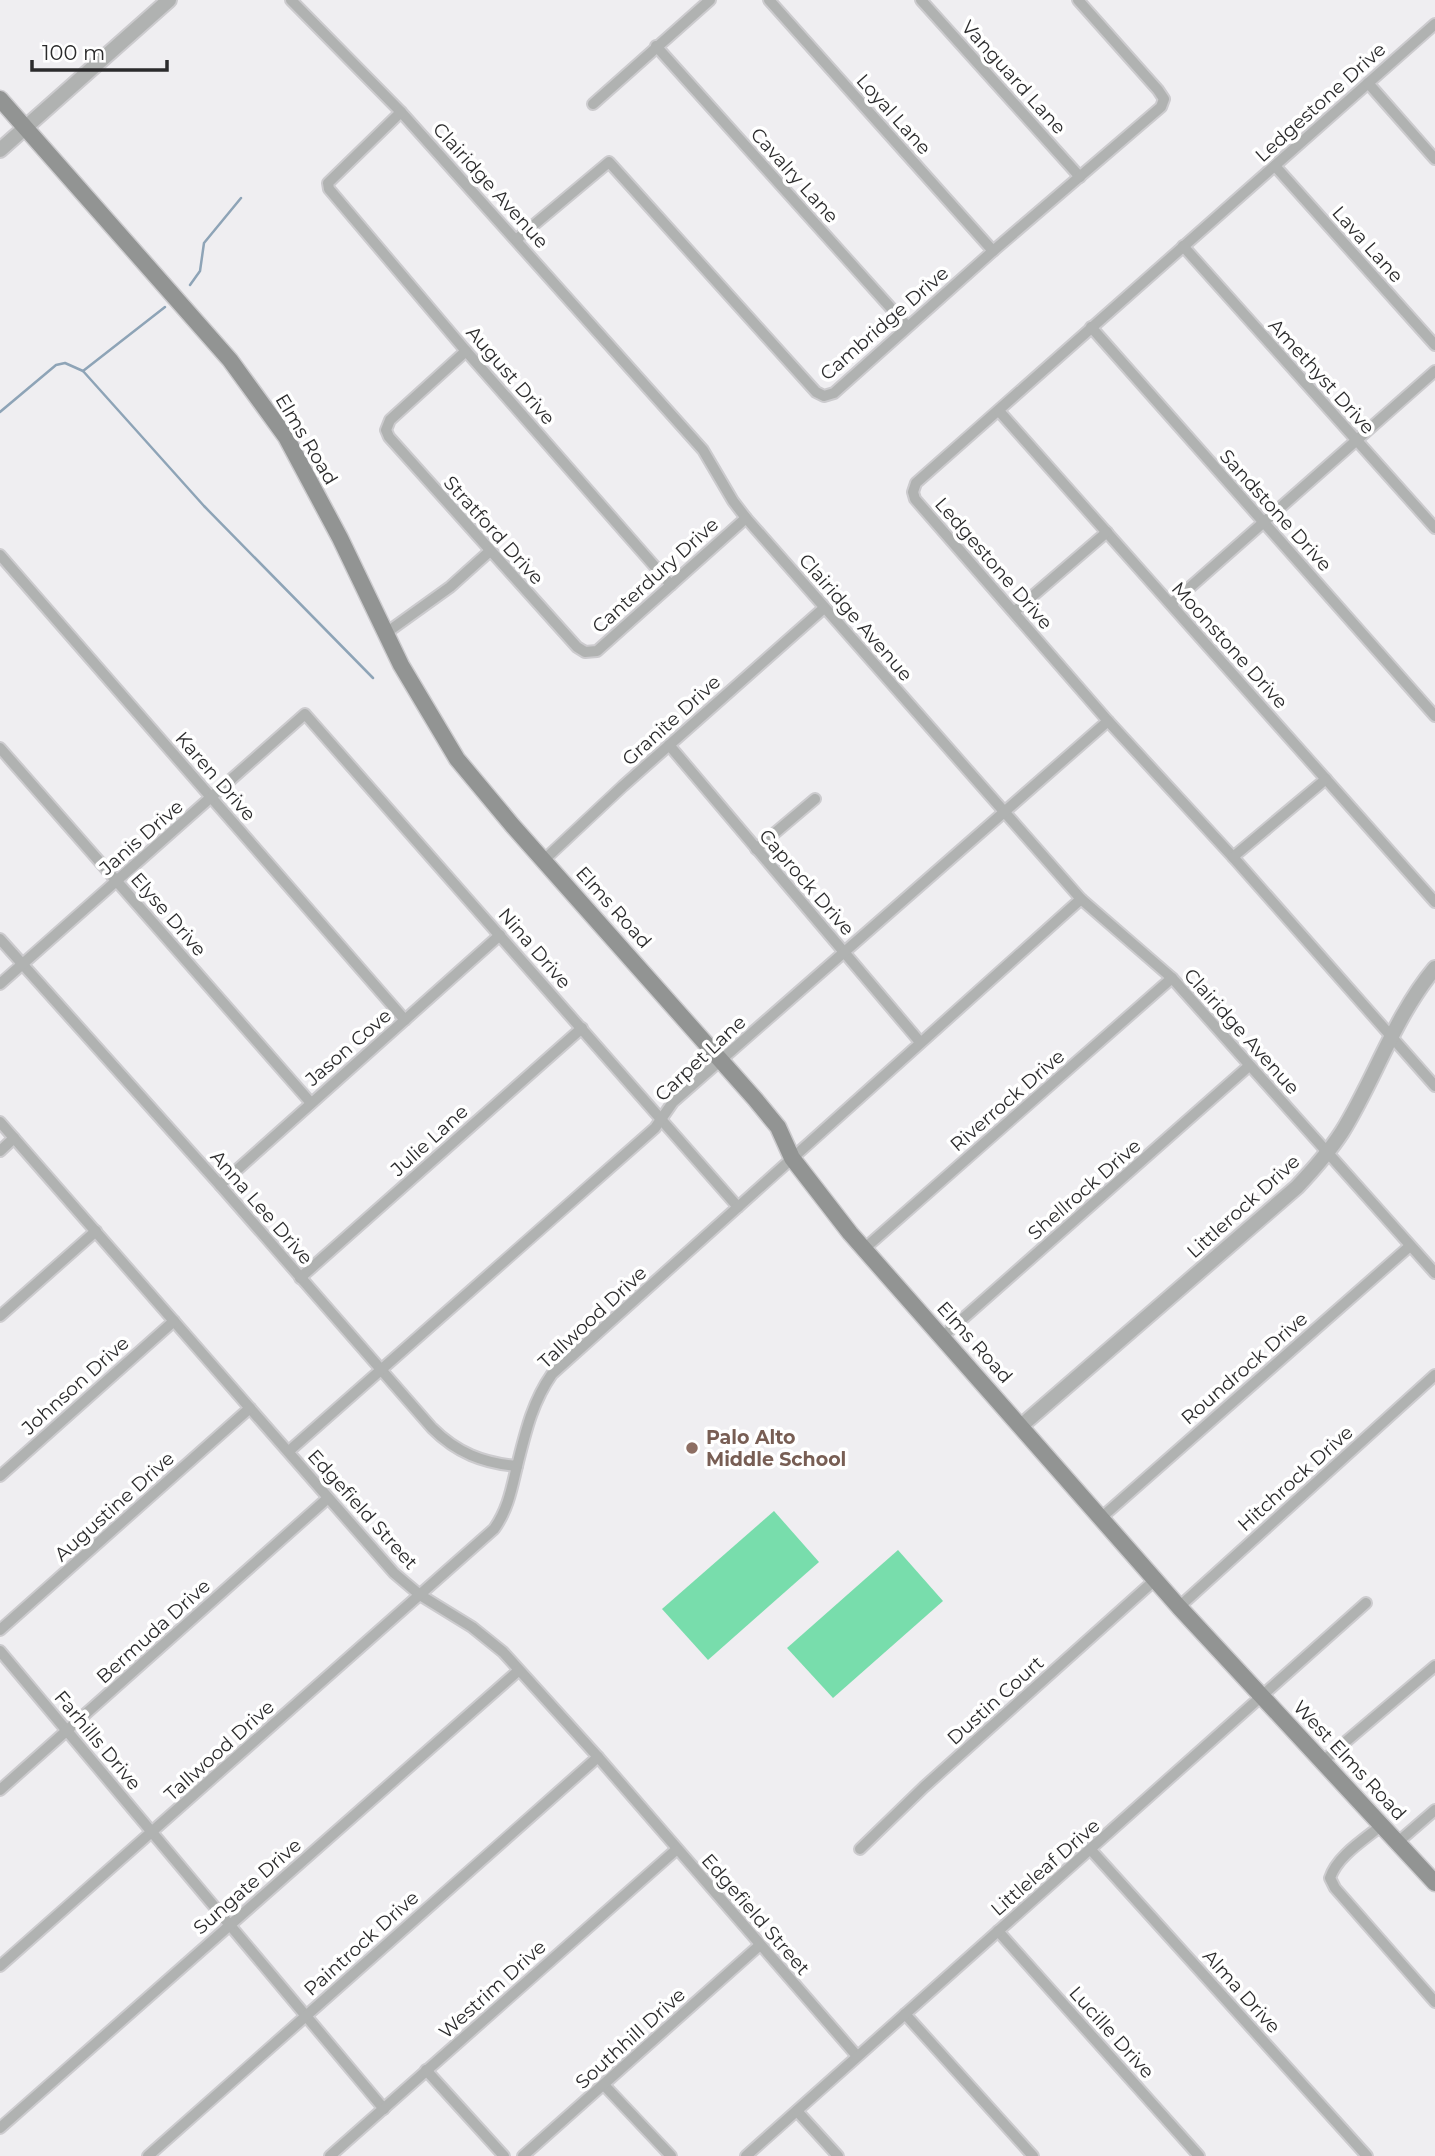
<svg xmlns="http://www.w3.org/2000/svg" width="1435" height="2156" viewBox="0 0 1435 2156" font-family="Montserrat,sans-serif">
	<rect width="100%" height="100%" fill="#efeef1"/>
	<!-- green -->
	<g fill="#78ddac">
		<polygon points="774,1511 819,1562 708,1660 662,1609"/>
		<polygon points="898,1550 943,1601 833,1698 787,1648"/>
	</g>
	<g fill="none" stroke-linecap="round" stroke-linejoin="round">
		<!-- stream -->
		<g stroke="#8ea4b7" stroke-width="2.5">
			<polyline points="190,285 200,271 204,243 241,198"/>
			<polyline points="83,371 165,307"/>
			<polyline points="0,412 56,365 65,363 83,371 204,506 373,678"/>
		</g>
		<defs>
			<g id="minor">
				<polyline points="291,0 401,112 703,450 733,501 746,518 1081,899 1172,978 1435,1273"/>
				<polyline points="769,0 993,251"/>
				<polyline points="921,0 1080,177"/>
				<polyline points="1435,24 916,483 913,492 915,499 1108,721 1233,857 1435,1086"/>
				<polyline points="656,46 907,326"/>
				<polyline points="1368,83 1435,159"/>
				<polyline points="593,104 710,0"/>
				<polyline points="401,112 328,183 329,189 466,351 671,585"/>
				<polyline points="1275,166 1435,345"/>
				<polyline points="517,239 609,162 816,392 824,396 834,393 993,251 1161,107 1164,99 1158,90 1078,0"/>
				<polyline points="1183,246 1435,528"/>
				<polyline points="1091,327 1435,716"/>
				<polyline points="466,351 390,420 386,430 389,437 577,647 585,652 597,651 746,518"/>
				<polyline points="999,411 1435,902"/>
				<polyline points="0,555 405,1020"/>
				<polyline points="1171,604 1435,371"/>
				<polyline points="1014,612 1107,532"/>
				<polyline points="386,633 450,587 490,551"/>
				<polyline points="669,745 920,1042"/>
				<polyline points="0,748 311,1103"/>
				<polyline points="756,849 815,799"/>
				<polyline points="1233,857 1326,779"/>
				<polyline points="544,860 623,786 824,608"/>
				<path d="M0,939l220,246 212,243c25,25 51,35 85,38"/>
				<polyline points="0,984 305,714 738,1207"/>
				<polyline points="0,1122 394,1573 420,1595 472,1627 503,1652 598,1757 857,2056"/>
				<polyline points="0,1151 14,1138"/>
				<polyline points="220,1185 500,935"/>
				<polyline points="864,1249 1172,978"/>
				<polyline points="300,1278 582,1028"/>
				<polyline points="0,1316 96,1231"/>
				<polyline points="942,1337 1249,1066"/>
				<polyline points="289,1451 655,1128 673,1102 1108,721"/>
				<polyline points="0,1476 174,1321"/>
				<polyline points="1102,1517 1410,1246"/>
				<polyline points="1179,1607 1435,1375"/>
				<polyline points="0,1630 250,1408"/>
				<polyline points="0,1651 384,2109"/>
				<polyline points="1323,1761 1435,1666"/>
				<polyline points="0,1790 328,1498"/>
				<path d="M1382,1825c-17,14 -45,31 -52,53l5,10 100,114"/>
				<polyline points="1398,1842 1435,1810"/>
				<polyline points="860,1849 924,1787 1156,1579"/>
				<polyline points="1091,1850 1367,2156"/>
				<polyline points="998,1931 1199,2156"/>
				<path d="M0,1966l494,-437c15,-21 18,-43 24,-67 8,-32 15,-61 34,-88l529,-475"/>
				<polyline points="905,2014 1033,2156"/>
				<polyline points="426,2070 504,2156"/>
				<polyline points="604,2085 671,2156"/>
				<polyline points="797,2111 838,2156"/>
				<polyline points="0,2128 518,1671"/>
				<polyline points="148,2156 598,1757"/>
				<polyline points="330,2156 677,1849"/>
				<polyline points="523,2156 760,1945"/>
				<polyline points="746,2156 1366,1603"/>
			</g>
			<g id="tertiary">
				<polyline points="0,150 169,0"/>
				<path d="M1021,1426l276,-239c16,-17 32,-35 45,-55 33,-53 52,-115 93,-164"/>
			</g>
			<polyline id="secondary" points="0,99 230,360 286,437 340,538 401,665 457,759 512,825 755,1099 778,1127 792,1158 850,1233 1179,1607 1435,1883"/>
		</defs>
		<!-- minor casing -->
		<use href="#minor" stroke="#cccbce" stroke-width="14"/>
		<!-- tertiary casing -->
		<use href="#tertiary" stroke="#cccbce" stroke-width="18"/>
		<!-- secondary casing -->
		<use href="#secondary" stroke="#cccbce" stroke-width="19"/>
		<!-- minor -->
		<use href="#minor" stroke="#b0b2b1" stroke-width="10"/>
		<!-- tertiary -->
		<use href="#tertiary" stroke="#b0b2b1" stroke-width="14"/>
		<!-- secondary -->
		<use href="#secondary" stroke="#929493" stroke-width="16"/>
	</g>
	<!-- markers -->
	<circle fill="#8d6e63" stroke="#fff" stroke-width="2.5" cx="692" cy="1448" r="7"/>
	<g text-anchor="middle" stroke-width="7" stroke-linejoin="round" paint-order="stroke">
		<!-- street labels -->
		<g font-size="19" fill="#2b2b2c" stroke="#fff">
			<text transform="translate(1014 77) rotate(48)" y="7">Vanguard Lane</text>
			<text transform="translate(1320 102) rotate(-42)" y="7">Ledgestone Drive</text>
			<text transform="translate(894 114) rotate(48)" y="7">Loyal Lane</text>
			<text transform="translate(795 175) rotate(48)" y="7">Cavalry Lane</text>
			<text transform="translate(491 185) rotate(48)" y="7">Clairidge Avenue</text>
			<text transform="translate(1368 244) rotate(48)" y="7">Lava Lane</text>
			<text transform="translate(884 323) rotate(-41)" y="7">Cambridge Drive</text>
			<text transform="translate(511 375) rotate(49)" y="7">August Drive</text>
			<text transform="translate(1322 376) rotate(48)" y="7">Amethyst Drive</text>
			<text transform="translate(307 439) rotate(59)" y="7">Elms Road</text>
			<text transform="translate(1276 510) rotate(48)" y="7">Sandstone Drive</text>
			<text transform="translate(494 530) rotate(48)" y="7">Stratford Drive</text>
			<text transform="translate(994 563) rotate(49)" y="7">Ledgestone Drive</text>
			<text transform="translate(655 575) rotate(-42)" y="7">Canterdury Drive</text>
			<text transform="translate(856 617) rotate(49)" y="7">Clairidge Avenue</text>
			<text transform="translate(1230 645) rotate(48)" y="7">Moonstone Drive</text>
			<text transform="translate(671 720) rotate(-42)" y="7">Granite Drive</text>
			<text transform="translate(216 776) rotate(49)" y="7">Karen Drive</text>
			<text transform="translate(141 837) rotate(-41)" y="7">Janis Drive</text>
			<text transform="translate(807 882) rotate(49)" y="7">Caprock Drive</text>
			<text transform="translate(614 907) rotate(48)" y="7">Elms Road</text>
			<text transform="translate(169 914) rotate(49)" y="7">Elyse Drive</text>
			<text transform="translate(535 948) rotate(49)" y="7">Nina Drive</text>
			<text transform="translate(1242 1031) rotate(48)" y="7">Clairidge Avenue</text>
			<text transform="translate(348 1047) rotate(-41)" y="7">Jason Cove</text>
			<text transform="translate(700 1058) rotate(-43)" y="7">Carpet Lane</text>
			<text transform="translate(1007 1100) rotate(-41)" y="7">Riverrock Drive</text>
			<text transform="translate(429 1140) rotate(-42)" y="7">Julie Lane</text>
			<text transform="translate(1084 1189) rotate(-41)" y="7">Shellrock Drive</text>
			<text transform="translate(1243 1206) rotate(-42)" y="7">Littlerock Drive</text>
			<text transform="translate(262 1207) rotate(49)" y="7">Anna Lee Drive</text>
			<text transform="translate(592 1317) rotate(-43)" y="7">Tallwood Drive</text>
			<text transform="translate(975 1342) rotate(48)" y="7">Elms Road</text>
			<text transform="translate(1244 1368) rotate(-41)" y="7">Roundrock Drive</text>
			<text transform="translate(75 1385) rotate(-42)" y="7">Johnson Drive</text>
			<text transform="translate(1295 1478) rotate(-42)" y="7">Hitchrock Drive</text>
			<text transform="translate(114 1506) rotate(-42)" y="7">Augustine Drive</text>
			<text transform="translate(363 1509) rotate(48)" y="7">Edgefield Street</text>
			<text transform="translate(153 1631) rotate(-42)" y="7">Bermuda Drive</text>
			<text transform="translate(995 1700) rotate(-42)" y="7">Dustin Court</text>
			<text transform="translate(98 1740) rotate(50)" y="7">Farhills Drive</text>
			<text transform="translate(219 1750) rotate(-42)" y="7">Tallwood Drive</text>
			<text transform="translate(1350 1760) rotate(47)" y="7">West Elms Road</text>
			<text transform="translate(1045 1867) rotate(-41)" y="7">Littleleaf Drive</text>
			<text transform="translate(247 1886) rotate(-41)" y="7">Sungate Drive</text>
			<text transform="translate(756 1914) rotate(49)" y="7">Edgefield Street</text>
			<text transform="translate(361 1943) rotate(-42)" y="7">Paintrock Drive</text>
			<text transform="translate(492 1989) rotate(-42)" y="7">Westrim Drive</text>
			<text transform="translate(1242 1991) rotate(48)" y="7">Alma Drive</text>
			<text transform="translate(1112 2032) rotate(48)" y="7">Lucille Drive</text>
			<text transform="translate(630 2038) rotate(-42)" y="7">Southhill Drive</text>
		</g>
		<!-- education labels -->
		<g font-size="19" font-weight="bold" fill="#785e54" stroke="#fff" text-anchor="start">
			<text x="706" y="1444">Palo Alto<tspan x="706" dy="22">Middle School</tspan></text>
		</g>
	</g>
	<!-- scale -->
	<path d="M32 60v10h135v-10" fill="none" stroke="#2b2b2c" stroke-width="3.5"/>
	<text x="42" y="60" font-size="21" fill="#2b2b2c" stroke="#ffffff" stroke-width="5" paint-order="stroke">100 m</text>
</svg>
